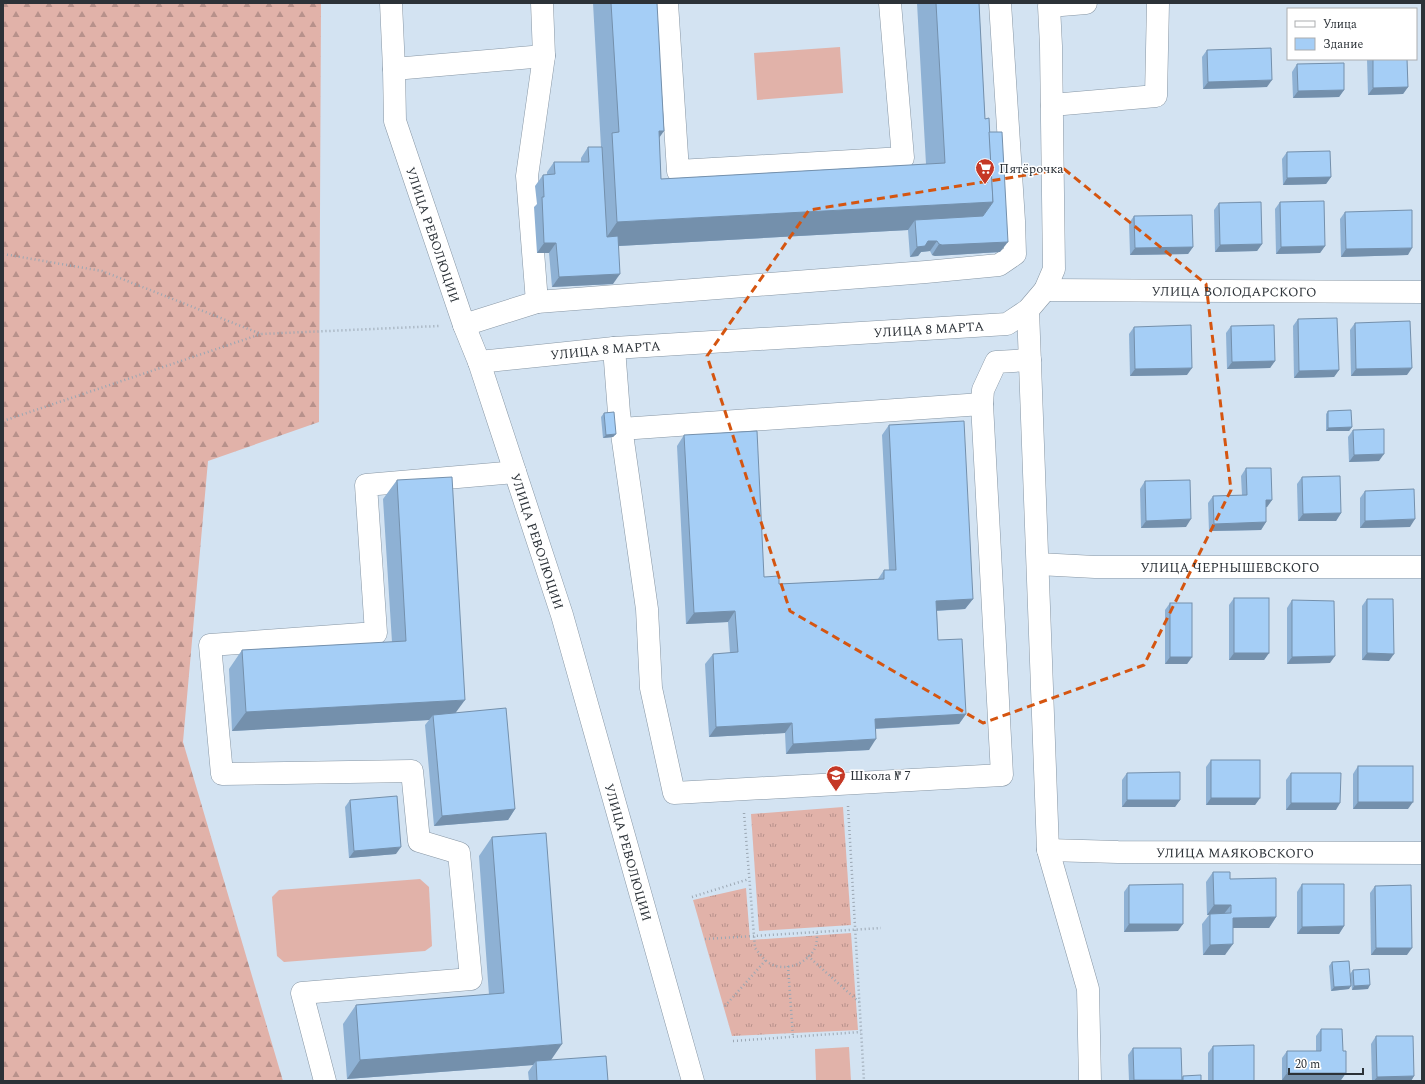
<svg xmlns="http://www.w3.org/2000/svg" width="1425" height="1084" viewBox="0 0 1425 1084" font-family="Spectral,serif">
	<defs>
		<pattern id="grass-tufts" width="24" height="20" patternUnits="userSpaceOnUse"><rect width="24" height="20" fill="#e1b2a9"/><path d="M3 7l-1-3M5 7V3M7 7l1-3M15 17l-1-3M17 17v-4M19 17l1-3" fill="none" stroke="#b7918b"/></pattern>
		<pattern id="forest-firs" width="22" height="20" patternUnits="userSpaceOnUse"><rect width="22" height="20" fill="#e1b2a9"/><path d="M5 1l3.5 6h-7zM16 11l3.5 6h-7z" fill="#b7918b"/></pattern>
	</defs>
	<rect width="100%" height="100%" fill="#d3e3f2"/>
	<!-- grass -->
	<g fill="url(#grass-tufts)">
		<polygon points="843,807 851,925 759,931 751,814"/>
		<polygon points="746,888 750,940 851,933 858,1030 732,1036 693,900"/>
	</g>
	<!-- forest -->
	<polygon fill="url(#forest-firs)" points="3,3 321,3 319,422 208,461 183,742 283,1081 3,1081"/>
	<!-- pitch -->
	<g fill="#e1b2a9">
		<polygon points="840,47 843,93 757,100 754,53"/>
		<polygon points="420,879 429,887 432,946 425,951 284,962 277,956 272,897 279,890"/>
		<polygon points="849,1047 851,1081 816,1081 815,1049"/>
	</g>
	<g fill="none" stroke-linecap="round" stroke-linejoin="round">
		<defs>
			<g id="minor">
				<path id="s1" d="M391,3l3,66 1,52 69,204 15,37 83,253 131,466"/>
				<polyline points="542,3 544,56 527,176 537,302 926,272 999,265 1015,254 1014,221 1000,3"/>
				<polyline points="667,3 678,171 903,158 890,3"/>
				<polyline points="394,69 544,56"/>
				<polyline points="1052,105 1156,96 1158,3"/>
				<path id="s2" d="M1045,290l377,2"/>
				<polyline points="1028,310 1048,850 1088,989 1090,1081"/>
				<polyline points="464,325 537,302"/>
				<polyline points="614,348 619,413 647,609 651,688 674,793 1002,775 982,404 983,390 996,362 1030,360"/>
				<path id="s3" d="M479,362l135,-14 393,-24 21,-14 17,-20 9,-21 -3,-223 -2,-40 37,-3"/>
				<polyline points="621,429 982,404"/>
				<path id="s4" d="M1038,564l57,3h327"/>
				<path id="s5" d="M1048,850l70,2 304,1"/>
				<polyline points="325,1081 302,993 471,979 459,853 419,841 412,771 222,774 210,645 376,633 366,485 515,472"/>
			</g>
		</defs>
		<!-- minor casing -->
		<use href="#minor" stroke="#8796a4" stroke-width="23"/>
		<!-- path -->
		<g stroke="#9ba7b3" stroke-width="2.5" stroke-dasharray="1 3" stroke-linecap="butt">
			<polyline points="3,254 102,271 261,334 439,326"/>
			<polyline points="3,421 261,334"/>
			<polyline points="848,806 864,1081"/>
			<path d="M744,813l11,135c5,6 10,14 18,17 15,6 33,-2 41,-15 3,-5 3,-13 3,-18"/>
			<polyline points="692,897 749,879"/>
			<polyline points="705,939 881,928"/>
			<polyline points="808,956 859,1002"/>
			<polyline points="788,966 793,1037"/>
			<polyline points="725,1006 766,960"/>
			<polyline points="733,1041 861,1032"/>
		</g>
		<!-- minor -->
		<use href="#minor" stroke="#fff" stroke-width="22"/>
	</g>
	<!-- wall -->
	<g fill="#8eb1d4">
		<polygon points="593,3 657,3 659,138 661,179 926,164 917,3 979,3 985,119 989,132 1000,252 935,256 932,255 930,251 921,252 918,256 910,257 908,230 618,246 613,284 552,287 549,253 537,253 534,207 537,204 535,186 543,175 547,175 547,172 554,162 581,162 581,158 588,147 601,147"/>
		<polygon points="1207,50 1267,87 1203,89 1202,57"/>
		<polygon points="1367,59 1407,59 1408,87 1403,94 1368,95"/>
		<polygon points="1297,64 1344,90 1339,97 1293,98 1292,72"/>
		<polygon points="1287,152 1331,177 1326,184 1283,185 1282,159"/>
		<polygon points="1280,202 1325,246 1320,253 1276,254 1275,209"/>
		<polygon points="1219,203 1262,244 1257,251 1215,252 1214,210"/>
		<polygon points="1345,212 1408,255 1341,257 1340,219"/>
		<polygon points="1134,216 1193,247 1188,254 1130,255 1129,223"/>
		<polygon points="1298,319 1339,370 1334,377 1294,378 1293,326"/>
		<polygon points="1355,323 1407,375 1351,376 1350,330"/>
		<polygon points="1231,326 1275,361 1270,368 1227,369 1226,333"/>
		<polygon points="1134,327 1187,375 1130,376 1129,334"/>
		<polygon points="1328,411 1352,427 1349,431 1326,431 1326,414"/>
		<polygon points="604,413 616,434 613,437 603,438 601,417"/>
		<polygon points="889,425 973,599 965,609 937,611 938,640 966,714 959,724 876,729 869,750 786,754 785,733 709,737 705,664 713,654 730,653 728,622 686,624 677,446 684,435 764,577 779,584 878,579 884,570 889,570 882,435"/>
		<polygon points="1353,430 1379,461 1349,462 1348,437"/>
		<polygon points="1246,468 1272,500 1267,507 1266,507 1266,522 1261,530 1209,531 1208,503 1213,496 1242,495 1241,476"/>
		<polygon points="1302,477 1341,513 1336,521 1298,521 1297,484"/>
		<polygon points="397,480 456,713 515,809 508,820 434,826 425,725 429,720 232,731 229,669 242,650 392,642 383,499"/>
		<polygon points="1145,481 1186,527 1141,528 1140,489"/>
		<polygon points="1365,491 1410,527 1360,528 1360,498"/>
		<polygon points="1234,598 1269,653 1264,660 1229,660 1229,605"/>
		<polygon points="1367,599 1389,661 1362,660 1362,606"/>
		<polygon points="1292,600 1330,663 1287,664 1287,608"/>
		<polygon points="1170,603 1192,657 1187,664 1165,664 1165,610"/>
		<polygon points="1211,760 1260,798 1255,805 1206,805 1206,767"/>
		<polygon points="1358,766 1408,809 1353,809 1353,774"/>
		<polygon points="1127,773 1180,800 1175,807 1122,807 1122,780"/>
		<polygon points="1291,773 1336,810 1286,810 1286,780"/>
		<polygon points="350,800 396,854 349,858 345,807"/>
		<polygon points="492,837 551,1060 608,1081 529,1081 528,1072 533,1065 347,1079 343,1024 356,1005 489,995 479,856"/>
		<polygon points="1213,872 1230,879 1276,917 1269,928 1233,928 1225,955 1203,955 1202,924 1209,915 1207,915 1206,882"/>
		<polygon points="1302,884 1344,926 1339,934 1297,934 1297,892"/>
		<polygon points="1129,885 1178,931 1124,932 1124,892"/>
		<polygon points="1375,886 1407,955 1371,955 1370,893"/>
		<polygon points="1332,962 1349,989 1331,991 1329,966"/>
		<polygon points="1353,970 1368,989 1352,990 1350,974"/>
		<polygon points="1321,1029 1343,1051 1346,1073 1341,1080 1282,1080 1282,1058 1287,1051 1316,1051 1316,1036"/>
		<polygon points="1376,1036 1414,1076 1411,1081 1372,1081 1371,1044"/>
		<polygon points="1213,1046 1254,1081 1208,1081 1208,1053"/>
		<polygon points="1133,1048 1182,1078 1183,1076 1201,1081 1129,1081 1128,1055"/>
	</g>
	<!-- shaded-wall -->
	<g fill="#7490ac">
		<polygon points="1272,80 1267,87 1203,89 1208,82"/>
		<polygon points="1408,87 1403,94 1368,95 1373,88"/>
		<polygon points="1344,90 1339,97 1293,98 1298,91"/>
		<polygon points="659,131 664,131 647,155"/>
		<polygon points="1331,177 1326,184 1283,185 1287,178"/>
		<polygon points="993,202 976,226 915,220 908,230 600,247 617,222"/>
		<polygon points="928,241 937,241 930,251 921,252 918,256 910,257 917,247"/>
		<polygon points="1008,242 1000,252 935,256 932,255 939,244"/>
		<polygon points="544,243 556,243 549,253 537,253"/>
		<polygon points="1262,244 1257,251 1215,252 1220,245"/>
		<polygon points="1325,246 1320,253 1276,254 1281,247"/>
		<polygon points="1193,247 1188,254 1130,255 1135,248"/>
		<polygon points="1412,248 1408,255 1341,257 1346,249"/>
		<polygon points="620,274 613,284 552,287 559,277"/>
		<polygon points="1275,361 1270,368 1227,369 1232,362"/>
		<polygon points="1192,368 1187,375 1130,376 1135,369"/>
		<polygon points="1412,368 1407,375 1351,376 1356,369"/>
		<polygon points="1339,370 1334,377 1294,378 1299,371"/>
		<polygon points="1352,427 1349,431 1326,431 1328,428"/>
		<polygon points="616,434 613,437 603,438 606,435"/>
		<polygon points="1384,454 1379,461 1349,462 1354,455"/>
		<polygon points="1266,500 1272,500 1267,507 1261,508"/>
		<polygon points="1341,513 1336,521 1298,521 1303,514"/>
		<polygon points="1191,519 1186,527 1141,528 1146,521"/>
		<polygon points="1415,519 1410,527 1360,528 1365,521"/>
		<polygon points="1266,522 1261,530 1209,531 1214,524"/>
		<polygon points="973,599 965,609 929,611 936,601"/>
		<polygon points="735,611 728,622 686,624 694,613"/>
		<polygon points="1234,653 1269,653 1264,660 1229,660"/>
		<polygon points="1367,653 1394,654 1389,661 1362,660"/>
		<polygon points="1335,656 1330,663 1287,664 1292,657"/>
		<polygon points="1170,657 1192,657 1187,664 1165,664"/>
		<polygon points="465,700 451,719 433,715 429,720 232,731 246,712"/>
		<polygon points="966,714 959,724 868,729 875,719"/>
		<polygon points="792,723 785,733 709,737 716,727"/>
		<polygon points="876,739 869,750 786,754 793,744"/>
		<polygon points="1211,798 1260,798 1255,805 1206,805"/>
		<polygon points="1127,800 1180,800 1175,807 1122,807"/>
		<polygon points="1358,802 1413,802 1408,809 1353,809"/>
		<polygon points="1291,803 1340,803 1336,810 1286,810"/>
		<polygon points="515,809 508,820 434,826 442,816"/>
		<polygon points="401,847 396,854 349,858 354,851"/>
		<polygon points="1214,905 1231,905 1223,915 1210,914 1209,915 1207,915"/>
		<polygon points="1276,917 1269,928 1225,928 1233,918"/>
		<polygon points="1129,924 1183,924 1178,931 1124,932"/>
		<polygon points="1344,926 1339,934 1297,934 1302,927"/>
		<polygon points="1233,944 1225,955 1203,955 1210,945"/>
		<polygon points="1376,948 1412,948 1407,955 1371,955"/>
		<polygon points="1370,985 1368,989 1352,990 1354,986"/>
		<polygon points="1351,986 1349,989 1331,991 1334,987"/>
		<polygon points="562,1044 549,1063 536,1061 533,1065 347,1079 360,1060"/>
		<polygon points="1287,1073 1346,1073 1341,1080 1282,1080"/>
		<polygon points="1414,1076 1411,1081 1374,1081 1377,1077"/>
		<polygon points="1134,1080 1182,1080 1181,1081 1133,1081"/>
	</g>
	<!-- building -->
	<g fill="#a5cef6" stroke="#7490ac">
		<polygon points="611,3 657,3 664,131 659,131 661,179 945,163 936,3 979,3 985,119 989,118 993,202 617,222 612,133 619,132"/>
		<polygon points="1271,48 1272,80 1208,82 1207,50"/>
		<polygon points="1373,59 1407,59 1408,87 1373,88"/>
		<polygon points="1344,63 1344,90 1298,91 1297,64"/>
		<polygon points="989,132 1002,132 1008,242 942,245 939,244 937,241 928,241 925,246 917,247 915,220 983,216 993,202"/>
		<polygon points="588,147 602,147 607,237 618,236 620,274 559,277 556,243 544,243 542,197 544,197 543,175 555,174 554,162 589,162"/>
		<polygon points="1330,151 1331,177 1287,178 1287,152"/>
		<polygon points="1324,201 1325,246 1281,247 1280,202"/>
		<polygon points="1261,202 1262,244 1220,245 1219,203"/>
		<polygon points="1412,210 1412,248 1346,249 1345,212"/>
		<polygon points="1192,215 1193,247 1135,248 1134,216"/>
		<polygon points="1337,318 1339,370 1299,371 1298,319"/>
		<polygon points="1410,321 1412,368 1356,369 1355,323"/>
		<polygon points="1191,325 1192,368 1135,369 1134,327"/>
		<polygon points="1274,325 1275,361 1232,362 1231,326"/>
		<polygon points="1351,410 1352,427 1328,428 1328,411"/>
		<polygon points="614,412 616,434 606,435 604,413"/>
		<polygon points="964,421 973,599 936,601 938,640 962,639 966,714 875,719 876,739 793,744 792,723 716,727 713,654 738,652 735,611 694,613 684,435 757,431 764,577 779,576 779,584 884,579 884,570 896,570 889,425"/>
		<polygon points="1384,429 1384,454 1354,455 1353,430"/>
		<polygon points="1246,468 1271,468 1272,500 1266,500 1266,522 1214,524 1213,496 1247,495"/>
		<polygon points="1340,476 1341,513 1303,514 1302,477"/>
		<polygon points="452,477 465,700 246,712 242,650 406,641 397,480"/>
		<polygon points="1190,480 1191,519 1146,521 1145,481"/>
		<polygon points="1414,489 1415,519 1365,521 1365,491"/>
		<rect x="1234" y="598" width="35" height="55"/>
		<polygon points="1367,599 1393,599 1394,654 1367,653"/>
		<polygon points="1292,600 1334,601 1335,656 1292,657"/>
		<rect x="1170" y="603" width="22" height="54"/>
		<polygon points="506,708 515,809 442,816 433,715"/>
		<rect x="1211" y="760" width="49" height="38"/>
		<rect x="1358" y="766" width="55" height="36"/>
		<polygon points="1180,772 1180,800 1127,800 1127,773"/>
		<polygon points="1291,773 1341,773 1340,803 1291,803"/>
		<polygon points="397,796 401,847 354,851 350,800"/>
		<polygon points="546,833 562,1044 360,1060 356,1005 504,993 492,837"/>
		<polygon points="1213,872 1230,872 1230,879 1276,878 1276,917 1233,918 1233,944 1210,945 1210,914 1231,913 1231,905 1214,905"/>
		<polygon points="1183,884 1183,924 1129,924 1129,885"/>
		<polygon points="1302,884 1344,884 1344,926 1302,927"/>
		<polygon points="1411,885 1412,948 1376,948 1375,886"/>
		<polygon points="1349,961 1351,986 1334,987 1332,962"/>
		<polygon points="1369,969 1370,985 1354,986 1353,970"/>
		<polygon points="1321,1029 1342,1029 1343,1051 1346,1051 1346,1073 1287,1073 1287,1051 1321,1051"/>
		<polygon points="1376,1036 1413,1036 1414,1076 1377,1077"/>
		<polygon points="1254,1045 1254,1081 1213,1081 1213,1046"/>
		<polygon points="1133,1048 1181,1048 1182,1080 1134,1080"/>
		<polygon points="606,1056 608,1081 537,1081 536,1061"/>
		<polygon points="1201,1075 1201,1081 1183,1081 1183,1076"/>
	</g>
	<!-- marked area -->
	<path fill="none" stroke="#d55510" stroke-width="3" stroke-dasharray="8 5" stroke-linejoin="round" d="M1064,169l142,115 25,206 -87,175 -161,58 -193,-112 -83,-255 102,-146z"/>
	<!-- icons -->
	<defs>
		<symbol id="supermarket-pin" viewBox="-11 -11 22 30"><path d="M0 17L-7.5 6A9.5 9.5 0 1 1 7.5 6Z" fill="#c53826" stroke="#fff"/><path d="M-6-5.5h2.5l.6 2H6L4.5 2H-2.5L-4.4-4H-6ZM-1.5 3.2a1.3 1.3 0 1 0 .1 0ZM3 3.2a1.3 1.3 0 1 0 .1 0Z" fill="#fff"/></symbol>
		<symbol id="school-pin" viewBox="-11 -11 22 30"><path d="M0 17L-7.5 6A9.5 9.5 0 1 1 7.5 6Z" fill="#c53826" stroke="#fff"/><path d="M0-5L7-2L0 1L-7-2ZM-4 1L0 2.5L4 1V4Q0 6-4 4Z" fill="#fff"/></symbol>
	</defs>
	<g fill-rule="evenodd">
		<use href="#supermarket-pin" x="974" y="157" width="22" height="30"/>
		<use href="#school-pin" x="825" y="764" width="22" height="30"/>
	</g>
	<g text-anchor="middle" stroke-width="3" stroke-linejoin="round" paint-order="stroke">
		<!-- poi labels -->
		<g font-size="13" fill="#2c3238" stroke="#fff" text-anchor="start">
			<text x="999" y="173">Пятёрочка</text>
			<text x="850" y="780">Школа № 7</text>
		</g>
		<!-- street labels -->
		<g font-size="13" fill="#2c3238" stroke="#fff">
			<text dy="5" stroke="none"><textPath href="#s1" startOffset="238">УЛИЦА РЕВОЛЮЦИИ</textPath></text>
			<text dy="5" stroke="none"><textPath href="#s2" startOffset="189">УЛИЦА ВОЛОДАРСКОГО</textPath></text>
			<text dy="5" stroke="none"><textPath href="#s3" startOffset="451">УЛИЦА 8 МАРТА</textPath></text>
			<text dy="5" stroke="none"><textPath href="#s3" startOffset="127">УЛИЦА 8 МАРТА</textPath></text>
			<text dy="5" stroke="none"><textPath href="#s1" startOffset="562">УЛИЦА РЕВОЛЮЦИИ</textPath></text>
			<text dy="5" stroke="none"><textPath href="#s4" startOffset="192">УЛИЦА ЧЕРНЫШЕВСКОГО</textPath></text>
			<text dy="5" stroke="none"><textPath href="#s1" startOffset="886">УЛИЦА РЕВОЛЮЦИИ</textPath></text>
			<text dy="5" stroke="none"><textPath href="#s5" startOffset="187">УЛИЦА МАЯКОВСКОГО</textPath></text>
		</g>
	</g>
	<!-- border -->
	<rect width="1425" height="1084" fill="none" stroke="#2c3238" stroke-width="8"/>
	<!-- legend -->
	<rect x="1287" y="8" width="130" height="52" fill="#ffffff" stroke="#abadaf"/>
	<rect x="1295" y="21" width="20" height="6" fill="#ffffff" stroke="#abadaf"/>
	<text x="1323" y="28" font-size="12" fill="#2c3238">Улица</text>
	<rect x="1295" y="38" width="20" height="12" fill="#a5cef6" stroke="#abadaf"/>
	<text x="1323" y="48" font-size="12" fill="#2c3238">Здание</text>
	<!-- scale -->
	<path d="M1289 1068v6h74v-6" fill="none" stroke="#2c3238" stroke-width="2"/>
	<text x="1295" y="1068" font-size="12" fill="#2c3238" stroke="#ffffff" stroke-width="3" paint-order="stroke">20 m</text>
</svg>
